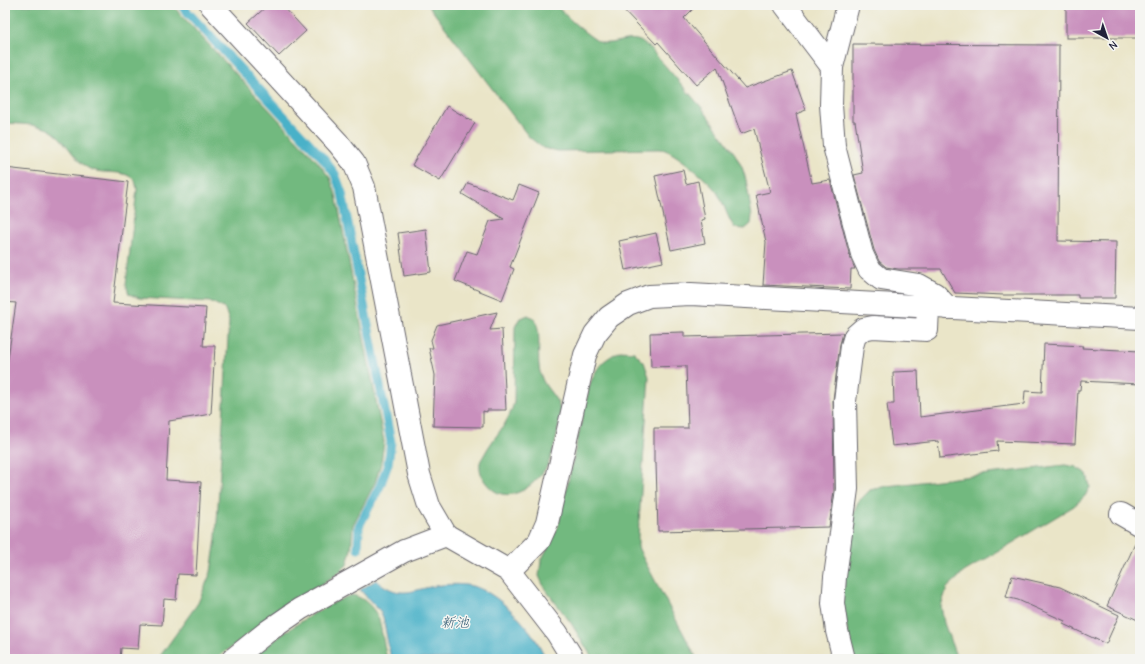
<svg xmlns="http://www.w3.org/2000/svg" width="1145" height="664" viewBox="0 0 1145 664" font-family="'Comic Neue','Klee One',sans-serif">
	<rect width="100%" height="100%" fill="#f6f6f2"/>
	<filter id="ink" filterUnits="userSpaceOnUse"><feTurbulence type="fractalNoise" baseFrequency=".025" numOctaves="2"/><feDisplacementMap in="SourceGraphic" scale="8" xChannelSelector="R" yChannelSelector="G"/><feConvolveMatrix kernelMatrix="1 2 1 2 8 2 1 2 1" color-interpolation-filters="sRGB"/></filter>
	<filter id="wash" filterUnits="userSpaceOnUse"><feTurbulence type="fractalNoise" baseFrequency=".012" numOctaves="4" result="noise"/><feDisplacementMap in="SourceGraphic" scale="16" xChannelSelector="R" yChannelSelector="G"/><feGaussianBlur stdDeviation="0.9" result="paint"/><feColorMatrix in="noise" values="0 0 0 0 0 0 0 0 0 0 0 0 0 0 0 0 0 1.4 0 .05"/><feComposite in="paint" operator="in"/></filter>
	<g filter="url(#wash)">
		<rect width="100%" height="100%" fill="#eae5c8"/>
		<!-- forest -->
		<g fill="#72b97f" stroke="#4a6e5d">
			<path d="M5,5h167l145,156 13,17 6,17 48,247 -3,21 -6,20 -22,42 -2,24 -4,16 -11,10 -58,36 -62,48h-58l40,-56 13,-31 5,-33 13,-218 -4,-12 -13,-7 -73,-4 -10,-4 -3,-10 11,-95 -2,-9c-3,-2 -7,-5 -11,-6 -11,-3 -25,0 -36,-6 -16,-10 -23,-31 -40,-39 -13,-5 -30,-5 -43,-6z"/>
			<path d="M428,5h128c7,9 36,35 46,38 12,2 26,-7 38,-2 2,1 5,4 8,5l54,62 33,46 7,13 4,13 6,36 -1,8 -6,5 -10,-1c-8,-10 -10,-23 -17,-34 -6,-11 -41,-40 -53,-44 -2,-1 -6,-1 -9,-1l-98,2 -15,-3 -14,-11z"/>
			<path d="M528,315l7,4c8,18 0,38 6,57 4,13 17,21 19,34 1,13 -7,45 -13,56 -13,22 -42,42 -61,17 -4,-5 -7,-13 -6,-20 0,-2 3,-6 4,-8 10,-19 25,-31 30,-53l1,-75 4,-8z"/>
			<path d="M620,351l14,1 10,10 5,15 -11,159v11l5,11 54,101h-104l-22,-36 -26,-34 -6,-13 2,-15 17,-34 32,-143c8,-19 12,-23 30,-33z"/>
			<polygon points="1065,465 1076,467 1087,474 1090,487 1085,496 1074,506 964,572 947,588 941,606 944,623 957,659 853,659 842,603 852,517 858,502 870,490 887,486"/>
			<path d="M351,595c12,1 23,13 28,24l8,40h-136c30,-25 63,-49 100,-64z"/>
		</g>
		<!-- water -->
		<path fill="#49b1c8" stroke="#366a82" d="M376,580c27,22 37,8 66,5 9,-1 21,-1 30,1 23,5 52,35 64,54 4,6 7,13 10,19h-155l-8,-42 -3,-6 -20,-21z"/>
		<g fill="none" stroke-linecap="round" stroke-linejoin="round">
			<!-- stream -->
			<polyline stroke="#49b1c8" stroke-width="9" points="181,5 322,157 335,174 342,193 391,442 388,464 380,486 359,526 358,549"/>
		</g>
		<g id="blocks">
			<!-- building -->
			<g fill="#c990bd">
				<polygon points="268,5 282,5 306,31 279,56 248,23"/>
				<polygon points="619,5 697,5 684,18 745,88 792,71 806,110 796,114 812,183 830,180 850,257 855,269 851,269 850,289 763,285 766,242 756,195 770,192 754,129 741,134 717,67 696,85 658,42 656,44"/>
				<rect x="1066" y="5" width="74" height="33"/>
				<polygon points="853,44 1059,45 1058,241 1116,242 1115,298 1078,298 1078,295 1004,295 955,293 941,269 898,269 886,267 879,261 874,250 854,175 863,173 855,121 853,121"/>
				<polygon points="447,106 475,123 440,181 412,165"/>
				<polygon points="5,168 128,182 113,303 206,308 203,346 215,346 211,414 169,421 166,480 201,482 196,575 178,574 176,600 164,599 162,625 140,624 138,649 121,648 120,659 5,659 5,379 16,303 5,302"/>
				<polygon points="683,170 686,184 698,181 705,219 701,220 705,243 671,250 655,176"/>
				<polygon points="468,183 513,200 519,185 539,193 510,267 514,269 502,300 455,281 467,251 477,254 490,221 504,219 462,194"/>
				<polygon points="426,229 431,272 404,276 398,233"/>
				<polygon points="656,233 663,262 625,270 619,241"/>
				<polygon points="497,312 490,330 502,329 506,410 487,410 487,412 483,411 483,427 433,426 435,375 429,348 433,348 431,340 437,325"/>
				<polygon points="684,332 684,337 843,333 840,344 833,400 834,491 829,527 658,531 656,463 654,463 654,428 688,428 686,366 651,367 650,333"/>
				<polygon points="1044,344 1083,346 1082,348 1140,351 1139,384 1081,381 1080,390 1078,390 1075,444 997,441 998,451 940,458 938,441 892,446 887,404 894,404 893,372 918,371 920,417 1024,404 1025,391 1042,392"/>
				<polygon points="1138,537 1140,537 1140,621 1107,606"/>
				<polygon points="1012,576 1060,587 1119,615 1106,644 1063,624 1065,621 1018,600 1006,597"/>
			</g>
		</g>
	</g>
	<g filter="url(#ink)">
		<use href="#blocks" fill-opacity="0" stroke="#68666c" stroke-width="1"/>
		<g fill="none" stroke-linecap="round" stroke-linejoin="round">
			<defs>
				<g id="street">
					<polyline points="211,5 338,143 354,163 364,187 419,474 429,506 446,535 509,571 557,633 573,659"/>
					<polyline points="785,5 832,67"/>
					<polyline points="848,5 832,67 831,105 834,146 862,254 869,269 881,279 919,285 935,294 948,308"/>
					<polyline points="1121,514 1140,525"/>
					<polyline points="509,571 539,541 547,523 585,355 595,334 609,317 628,304 649,296 691,294 1140,318"/>
					<polyline points="233,659 268,631 300,609 404,551 446,535"/>
					<polyline points="844,659 837,631 833,603 835,577 847,489 845,401 852,346 855,336 863,329 873,327 927,330 928,307"/>
				</g>
			</defs>
			<!-- street casing -->
			<use href="#street" stroke="#68666c" stroke-width="24"/>
			<!-- street -->
			<use href="#street" stroke="#fff" stroke-width="22"/>
		</g>
	</g>
	<g text-anchor="middle" stroke-width="3" stroke-linejoin="round" paint-order="stroke">
		<!-- water labels -->
		<g font-size="14" font-style="italic" fill="#325b73" stroke="#f6f6f2">
			<text x="455" y="627">新池</text>
		</g>
	</g>
	<!-- margin -->
	<rect width="1145" height="664" fill="none" stroke="#f6f6f2" stroke-width="20"/>
	<!-- north arrow -->
	<g transform="translate(1107 38) rotate(140)" stroke="#f6f6f2" stroke-width="3" paint-order="stroke">
	<path d="M0-3L7 15L0 10L-7 15Z" fill="#22223b"/>
	<text y="-6" font-size="11" font-weight="bold" text-anchor="middle" fill="#22223b">N</text>
	</g>
</svg>
